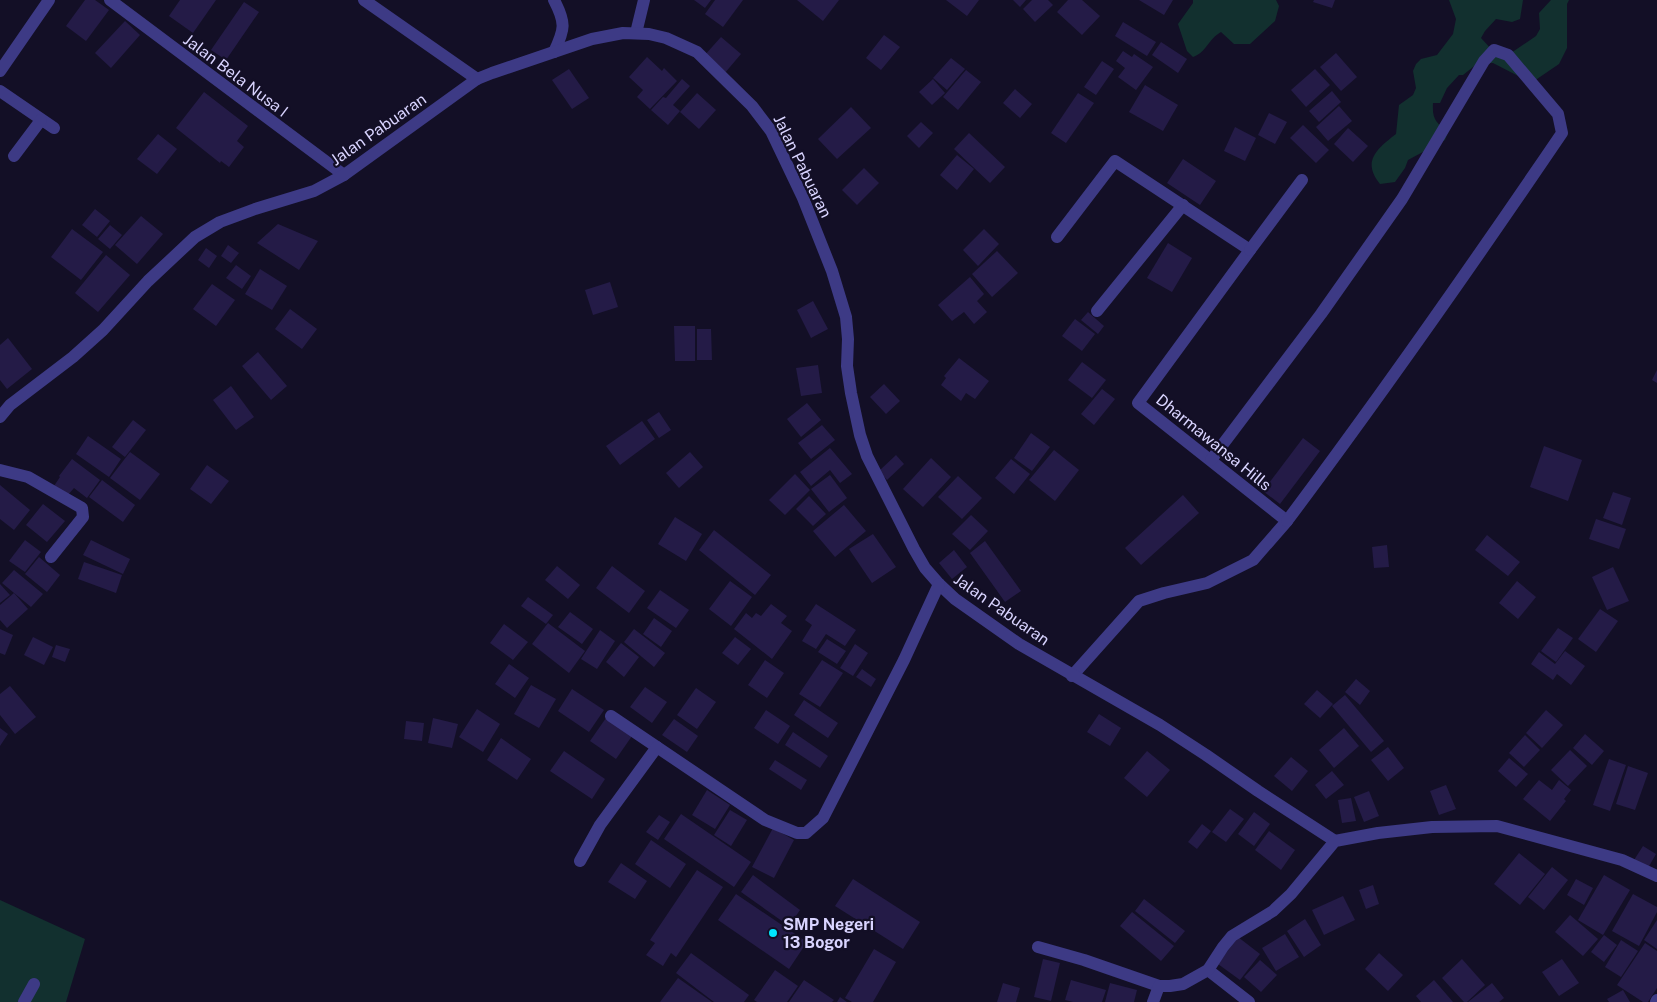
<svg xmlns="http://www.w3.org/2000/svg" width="1657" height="1002" viewBox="0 0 1657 1002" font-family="'Public Sans',sans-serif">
	<rect width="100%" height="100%" fill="#130f26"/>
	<!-- green -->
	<g fill="#12302f">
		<path d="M1193,0h83l3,6 -4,15 -25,23h-16l-13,-12c-13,7 -14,20 -28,25l-6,-6 -9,-27 15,-21z"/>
		<path d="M1449,0h74l-3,19 -8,3 -16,-3 -11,12 -4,7 13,14 17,1 25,-17 4,-7 -1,-16 12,-13h18l-2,4v44l-8,16 -22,15 -9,2 -35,-18h-15l-15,12h-4l-12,13 -7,15h-7c-1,17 3,19 15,29l-3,8 -37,20 -3,8 -10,14 -15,2c-19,-23 -2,-36 16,-50l3,-29 14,-10 3,-7 -3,-17 3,-7 5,-5 16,-4 16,-21 3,-15z"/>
		<polygon points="0,900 85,939 66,1002 0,1002"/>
	</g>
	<!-- building -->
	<g fill="#241b47">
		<polygon points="85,0 95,0 109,10 86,41 66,26"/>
		<polygon points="180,0 216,0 193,33 169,16"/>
		<polygon points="694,0 711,0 705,8"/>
		<polygon points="715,0 743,0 723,27 705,14"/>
		<polygon points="797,0 839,0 823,21"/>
		<polygon points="946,0 979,0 967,16"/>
		<polygon points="1013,0 1026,0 1020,7"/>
		<polygon points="1032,0 1048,0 1053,5 1035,22 1023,9"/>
		<polygon points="1068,0 1082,0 1100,16 1082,35 1057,12"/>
		<polygon points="1139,0 1173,0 1164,15"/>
		<polygon points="1314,0 1335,0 1332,8 1313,2"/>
		<polygon points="244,2 259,12 226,60 211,50"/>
		<polygon points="125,21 140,35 111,68 95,53"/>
		<polygon points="1123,22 1156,42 1147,56 1115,36"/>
		<polygon points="884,35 900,47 881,70 866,58"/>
		<polygon points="721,37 741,54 724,74 704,56"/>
		<polygon points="1161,42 1187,59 1178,73 1152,55"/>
		<polygon points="1123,51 1132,57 1134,54 1153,67 1136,90 1118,77 1125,68 1116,61"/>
		<polygon points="1336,53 1357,77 1341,91 1320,67"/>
		<polygon points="647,57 662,71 664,68 677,81 650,109 637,97 643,90 629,77"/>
		<polygon points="951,58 965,69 947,90 933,78"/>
		<polygon points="1102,61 1114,69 1096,95 1084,87"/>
		<polygon points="569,69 589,98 572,109 552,80"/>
		<polygon points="1315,69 1330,85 1306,107 1291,90"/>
		<polygon points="966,70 981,82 958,110 943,97"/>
		<polygon points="682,79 690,86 673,105 680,111 668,125 651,110 663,97 666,98"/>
		<polygon points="933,79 945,93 932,105 919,92"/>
		<polygon points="1145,85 1178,105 1163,131 1129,112"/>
		<polygon points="1015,89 1032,104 1020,118 1003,103"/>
		<polygon points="1332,91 1341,102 1319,122 1309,111"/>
		<polygon points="204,92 248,126 237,141 244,147 229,167 221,161 220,163 176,128"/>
		<polygon points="697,93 716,110 699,129 680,112"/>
		<polygon points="1078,93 1094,103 1066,143 1051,133"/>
		<polygon points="1339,106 1352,121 1328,141 1316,127"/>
		<polygon points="851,107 871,128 837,159 818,139"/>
		<polygon points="1269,113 1287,122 1275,144 1258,135"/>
		<polygon points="921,122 933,133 919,148 907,136"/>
		<polygon points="1303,125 1329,150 1316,163 1290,138"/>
		<polygon points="1235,127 1256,138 1245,161 1224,151"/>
		<polygon points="1348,128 1368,146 1353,162 1334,144"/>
		<polygon points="969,133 1005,167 990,183 954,149"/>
		<polygon points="158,134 177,149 157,174 137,159"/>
		<polygon points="957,155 974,169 957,190 940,175"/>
		<polygon points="1183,159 1216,181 1200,205 1167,183"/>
		<polygon points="864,168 879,183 857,205 842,190"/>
		<polygon points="95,209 110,221 97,237 82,225"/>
		<polygon points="141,216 163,234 137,264 115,245"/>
		<polygon points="278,224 318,241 299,270 257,243"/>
		<polygon points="110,225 122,235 110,249 98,239"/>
		<polygon points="72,229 103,252 81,280 51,257"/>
		<polygon points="984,229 999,244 978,266 963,250"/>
		<polygon points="1168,243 1192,258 1172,292 1147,278"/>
		<polygon points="228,245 239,253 231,263 221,256"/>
		<polygon points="206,248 217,256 209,268 198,260"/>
		<polygon points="997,251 1018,273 992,297 972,274"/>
		<polygon points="106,255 130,275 98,312 75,293"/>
		<polygon points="236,265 251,276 242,289 226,278"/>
		<polygon points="260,269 287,286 272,310 245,294"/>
		<polygon points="970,277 984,294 977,301 987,312 974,324 964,312 952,321 938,305"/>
		<polygon points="610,282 618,307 593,315 585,290"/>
		<polygon points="212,284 235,300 216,326 193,309"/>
		<polygon points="813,301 828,329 811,338 797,310"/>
		<polygon points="290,309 317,329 302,349 275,329"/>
		<polygon points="1088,312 1104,326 1098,334 1081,320"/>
		<polygon points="1075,319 1095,334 1082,351 1062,336"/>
		<polygon points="674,326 695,326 695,361 675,361"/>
		<polygon points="697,329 711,329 712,360 697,360"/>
		<polygon points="8,338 32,369 7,389 0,380 0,345"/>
		<polygon points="258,352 287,386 271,400 242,366"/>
		<polygon points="959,358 989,381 975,399 966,393 961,401 941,385 946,378 944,376"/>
		<polygon points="1082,362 1106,380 1092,398 1068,380"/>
		<polygon points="818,365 822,393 801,396 796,368"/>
		<polygon points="1657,370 1657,383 1652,380"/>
		<polygon points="884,384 900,401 886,414 870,397"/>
		<polygon points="231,386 254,417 236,430 213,400"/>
		<polygon points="1102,389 1115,399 1094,425 1081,414"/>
		<polygon points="807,403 821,420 801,437 787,419"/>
		<polygon points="659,412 671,430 659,438 647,420"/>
		<polygon points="133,420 146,430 125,457 112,447"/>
		<polygon points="642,421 655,439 620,465 606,446"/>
		<polygon points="822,425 835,440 811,459 798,443"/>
		<polygon points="1031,433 1050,447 1032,471 1014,458"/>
		<polygon points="88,436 121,459 109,477 76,454"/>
		<polygon points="1303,438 1320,451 1280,504 1263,491"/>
		<polygon points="1544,446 1582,460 1568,501 1530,487"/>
		<polygon points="830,448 852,474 840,483 830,470 811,486 800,472"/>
		<polygon points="1054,450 1079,470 1055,501 1029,480"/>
		<polygon points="130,452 160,474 140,500 110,478"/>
		<polygon points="690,452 703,467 679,488 666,473"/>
		<polygon points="896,455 904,464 887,480 879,471"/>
		<polygon points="931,458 951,477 923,507 903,489"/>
		<polygon points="72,459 100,480 87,498 74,488 67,496 54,486 60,477 59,476"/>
		<polygon points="1011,459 1030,474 1014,494 995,478"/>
		<polygon points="207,465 229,481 211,504 190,489"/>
		<polygon points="795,474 810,490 785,515 769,500"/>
		<polygon points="830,475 847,498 829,512 811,489"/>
		<polygon points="958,476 982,498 962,519 938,497"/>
		<polygon points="102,480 135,505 123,522 89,497"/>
		<polygon points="0,485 30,510 14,530 0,519"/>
		<polygon points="1613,492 1631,498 1622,525 1603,518"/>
		<polygon points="1183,495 1199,513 1141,565 1125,548"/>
		<polygon points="809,496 826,514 813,526 796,509"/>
		<polygon points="43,504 65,521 47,542 26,525"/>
		<polygon points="844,505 866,531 835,557 813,531"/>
		<polygon points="971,515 988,531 970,550 952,534"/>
		<polygon points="675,517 702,534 686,561 658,544"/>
		<polygon points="1596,519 1626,529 1619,549 1589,539"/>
		<polygon points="714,530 771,575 755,595 699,550"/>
		<polygon points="873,534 896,567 872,583 849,549"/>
		<polygon points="1487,535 1520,562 1508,576 1475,550"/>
		<polygon points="25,540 41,552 25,572 9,561"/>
		<polygon points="91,540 130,559 123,574 83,555"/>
		<polygon points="985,541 1021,591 1005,602 970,553"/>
		<polygon points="1387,545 1389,567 1374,568 1372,547"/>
		<polygon points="954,550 967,567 952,579 939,563"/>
		<polygon points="39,557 60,575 47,592 25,574"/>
		<polygon points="84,562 122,575 116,593 78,579"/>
		<polygon points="557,566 580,585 568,599 545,580"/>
		<polygon points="612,566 645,591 629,613 596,588"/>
		<polygon points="1613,567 1629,601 1607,610 1592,577"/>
		<polygon points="14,570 43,594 31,607 2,583"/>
		<polygon points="730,581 752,597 731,626 709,609"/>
		<polygon points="1517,581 1536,597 1518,619 1499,603"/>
		<polygon points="0,584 10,595 0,603"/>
		<polygon points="660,590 689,610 676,628 647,608"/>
		<polygon points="14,593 28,609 7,628 0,620 0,605"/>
		<polygon points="528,597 553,615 546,624 521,606"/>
		<polygon points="771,604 787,616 781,623 792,631 772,659 734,629 746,613 752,618 756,613 761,616"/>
		<polygon points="816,604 856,630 845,646 826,634 816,649 802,641 812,625 805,620"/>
		<polygon points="1600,609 1618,621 1596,652 1578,639"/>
		<polygon points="570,612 593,629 582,644 558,627"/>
		<polygon points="654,618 672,631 661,647 643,634"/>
		<polygon points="548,623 585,651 569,673 532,644"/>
		<polygon points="504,624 528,642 513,660 490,643"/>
		<polygon points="1558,628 1573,638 1556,662 1541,651"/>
		<polygon points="0,629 13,635 5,655 0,653"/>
		<polygon points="634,629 665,653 654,667 624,642"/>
		<polygon points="600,630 615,641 597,669 581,659"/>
		<polygon points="33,637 53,647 44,665 24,655"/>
		<polygon points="735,637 751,649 738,665 722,653"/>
		<polygon points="827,639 846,651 837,664 818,652"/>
		<polygon points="621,643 639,657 624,677 606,662"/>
		<polygon points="855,644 868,653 853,676 840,668"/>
		<polygon points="56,645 70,649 65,662 52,657"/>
		<polygon points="1565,651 1585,666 1571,685 1557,674 1553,680 1531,664 1539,652 1555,664"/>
		<polygon points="765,660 784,673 767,698 748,685"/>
		<polygon points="822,660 843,673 820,707 799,694"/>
		<polygon points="509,664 529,678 515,698 495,684"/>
		<polygon points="862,669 876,679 871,687 856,677"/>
		<polygon points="1356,679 1370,691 1360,705 1345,692"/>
		<polygon points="531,685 556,699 539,728 514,714"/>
		<polygon points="10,686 36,717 15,734 0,715 0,694"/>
		<polygon points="645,687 667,702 652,723 630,707"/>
		<polygon points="696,688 716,702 697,729 677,715"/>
		<polygon points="572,689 604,710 589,732 558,711"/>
		<polygon points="1317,690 1333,704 1320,718 1304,704"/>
		<polygon points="1345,695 1384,741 1371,752 1332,706"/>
		<polygon points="804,700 838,723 828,738 794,715"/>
		<polygon points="477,709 500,724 483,752 459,737"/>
		<polygon points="766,710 790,726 778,744 754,728"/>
		<polygon points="1546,710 1563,725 1542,748 1526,733"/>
		<polygon points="1099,714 1121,728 1110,746 1087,732"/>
		<polygon points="433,718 458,724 452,748 428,743"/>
		<polygon points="606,718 632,736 616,759 590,741"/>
		<polygon points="674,719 698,736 687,752 662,735"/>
		<polygon points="406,721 424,723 422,741 404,739"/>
		<polygon points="0,728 8,734 0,746"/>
		<polygon points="1344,728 1359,746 1334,768 1319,750"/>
		<polygon points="793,732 828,756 820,768 785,745"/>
		<polygon points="1585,734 1604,751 1592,765 1573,748"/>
		<polygon points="1525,735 1540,750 1524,767 1509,753"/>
		<polygon points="501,738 531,759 517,780 487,760"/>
		<polygon points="1388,747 1404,768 1388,781 1371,760"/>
		<polygon points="1570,750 1587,766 1568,786 1551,770"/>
		<polygon points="564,751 605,779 592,799 550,771"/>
		<polygon points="1147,751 1170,770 1147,797 1124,778"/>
		<polygon points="1291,757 1308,771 1292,791 1274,776"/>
		<polygon points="1509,758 1528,774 1516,787 1498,771"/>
		<polygon points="1609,759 1626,765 1610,811 1593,805"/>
		<polygon points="775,760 807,780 801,790 769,769"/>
		<polygon points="1628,766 1648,773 1635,810 1616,804"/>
		<polygon points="1332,771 1344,785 1326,799 1315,785"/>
		<polygon points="1539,780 1552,790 1559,780 1571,790 1564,799 1566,801 1550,821 1523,799"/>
		<polygon points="1446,785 1456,809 1439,815 1430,791"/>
		<polygon points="707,790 730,805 715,829 692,815"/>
		<polygon points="1369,791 1379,816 1364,822 1354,797"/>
		<polygon points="1351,798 1356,821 1342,823 1338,800"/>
		<polygon points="1230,809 1244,819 1226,842 1212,832"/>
		<polygon points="730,810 747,820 731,846 714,835"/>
		<polygon points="1254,812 1270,824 1254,846 1238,834"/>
		<polygon points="681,814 751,862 734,887 664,839"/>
		<polygon points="659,815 670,822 658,840 646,832"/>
		<polygon points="1202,824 1211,831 1197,849 1188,842"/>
		<polygon points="773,828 794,840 774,878 752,867"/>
		<polygon points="1269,831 1295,850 1281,870 1255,850"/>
		<polygon points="651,840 686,864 670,888 635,864"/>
		<polygon points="1643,846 1656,854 1648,868 1634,860"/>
		<polygon points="1519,853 1545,874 1520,905 1494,884"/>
		<polygon points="621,863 647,881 635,899 608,882"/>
		<polygon points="1552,867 1568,880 1544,910 1528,897"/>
		<polygon points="697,870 723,887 676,957 671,953 663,966 646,955 655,943 650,940"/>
		<polygon points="753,875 800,910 789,926 741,892"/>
		<polygon points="1604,875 1630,890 1603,935 1578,920"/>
		<polygon points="853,879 920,922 903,949 835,906"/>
		<polygon points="1576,879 1593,888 1584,905 1567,895"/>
		<polygon points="1373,885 1379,904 1366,909 1359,890"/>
		<polygon points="736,894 807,942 789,969 718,920"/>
		<polygon points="1633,894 1657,907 1657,912 1639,946 1612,931"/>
		<polygon points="1343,896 1355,920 1324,935 1312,910"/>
		<polygon points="1144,899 1185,931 1175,943 1135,911"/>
		<polygon points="1132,912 1174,946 1161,961 1120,926"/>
		<polygon points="1570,915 1598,939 1583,956 1555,932"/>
		<polygon points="1305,919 1321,945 1304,957 1287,931"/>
		<polygon points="1657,920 1657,949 1644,940"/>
		<polygon points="1285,934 1299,957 1276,971 1262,948"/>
		<polygon points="1604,935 1617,945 1604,962 1591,952"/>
		<polygon points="1238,937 1260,954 1240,980 1218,964"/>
		<polygon points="1621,940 1638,951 1621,977 1605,967"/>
		<polygon points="1645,943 1657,951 1657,988 1648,1002 1643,1002 1617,985"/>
		<polygon points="874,949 896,962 873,1002 852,1002 845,998"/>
		<polygon points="691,953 749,995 744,1002 714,1002 676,973"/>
		<polygon points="1379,953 1403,975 1388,991 1365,969"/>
		<polygon points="1043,959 1060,963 1051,1001 1034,997"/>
		<polygon points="1462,959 1485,985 1467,1002 1464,1002 1442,978"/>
		<polygon points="1562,959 1579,983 1559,996 1542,972"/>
		<polygon points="1260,960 1277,975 1261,992 1244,977"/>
		<polygon points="775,970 798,986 787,1002 757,1002 754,1000"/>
		<polygon points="678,978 712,1002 660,1002"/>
		<polygon points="804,980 834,1000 832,1002 789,1002"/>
		<polygon points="1071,980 1106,990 1102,1002 1073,1002 1065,1000"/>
		<polygon points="1434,980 1453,1002 1421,1002 1416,996"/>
		<polygon points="1003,983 1020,988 1016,1002 997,1002"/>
		<polygon points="1110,983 1137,990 1134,1002 1105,1002"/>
		<polygon points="1492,983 1504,998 1499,1002 1468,1002"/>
		<polygon points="1623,990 1630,1002 1609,1002 1607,999"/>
		<polygon points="840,997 847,1002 837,1002"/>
	</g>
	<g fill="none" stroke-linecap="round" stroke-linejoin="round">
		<!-- minor -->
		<g stroke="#3d3a85" stroke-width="12">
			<polyline points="110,0 344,175"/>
			<polyline points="364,0 477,79"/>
			<polyline points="636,33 644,0"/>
			<path d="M554,52c11,-23 12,-29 0,-52"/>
			<polyline points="0,71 49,0"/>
			<polyline points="0,91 54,128"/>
			<polyline points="14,156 41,120"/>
			<polyline points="1057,237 1115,161 1250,250 1138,403 1287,521 1253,560 1207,583 1164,593 1139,601 1072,676"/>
			<polyline points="1250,250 1302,180"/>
			<polyline points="1097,311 1183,205"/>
			<polyline points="0,417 10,405 73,357 103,330 148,281 195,237 220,222 255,209 314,191 344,175 477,79 492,73 592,39 623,33 649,34 666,38 697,52 752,106 771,131 803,198 832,271 846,317 848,339 847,366 851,393 860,435 867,456 914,549 925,568 939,584 955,599 1019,644 1160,725 1206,755 1258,791 1335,841"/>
			<path d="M1211,460l110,-146 81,-115 82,-138 10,-11 14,5 50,59 4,19c-89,131 -180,261 -275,388"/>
			<polyline points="0,470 28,477 82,508 83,517 51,557"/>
			<polyline points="611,716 765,820 797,833 806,833 823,818 904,660 939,584"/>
			<polyline points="580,861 600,825 657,747"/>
			<polyline points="1038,947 1084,960 1159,986"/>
			<polyline points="1208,970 1249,1002"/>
			<polyline points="24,1002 34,984"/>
			<polyline points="1153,1002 1159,986 1170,986 1183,984 1208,970 1223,947 1232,936 1273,911 1291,894 1335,841 1378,833 1432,827 1497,826 1622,860 1657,876"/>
			<polyline points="1656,1002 1657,1000"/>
		</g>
	</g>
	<!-- markers -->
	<circle fill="#00e5ff" stroke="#130f26" stroke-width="2" cx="773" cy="933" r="5"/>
	<g text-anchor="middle" stroke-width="4.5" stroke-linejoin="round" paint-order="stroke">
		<!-- street labels -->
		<g font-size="16" fill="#d9d4ff" stroke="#130f26">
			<text transform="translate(236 75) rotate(37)" y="6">Jalan Bela Nusa I</text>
			<text transform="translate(378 129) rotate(-35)" y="6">Jalan Pabuaran</text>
			<text transform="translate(803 166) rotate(64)" y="6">Jalan Pabuaran</text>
			<text transform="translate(1214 442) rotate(39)" y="6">Dharmawansa Hills</text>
			<text transform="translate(1002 609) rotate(35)" y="6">Jalan Pabuaran</text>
		</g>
		<!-- poi labels -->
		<g font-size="16" font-weight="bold" fill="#d9d4ff" stroke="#130f26" text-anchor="start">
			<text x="783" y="930">SMP Negeri<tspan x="783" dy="18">13 Bogor</tspan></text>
		</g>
	</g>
</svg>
